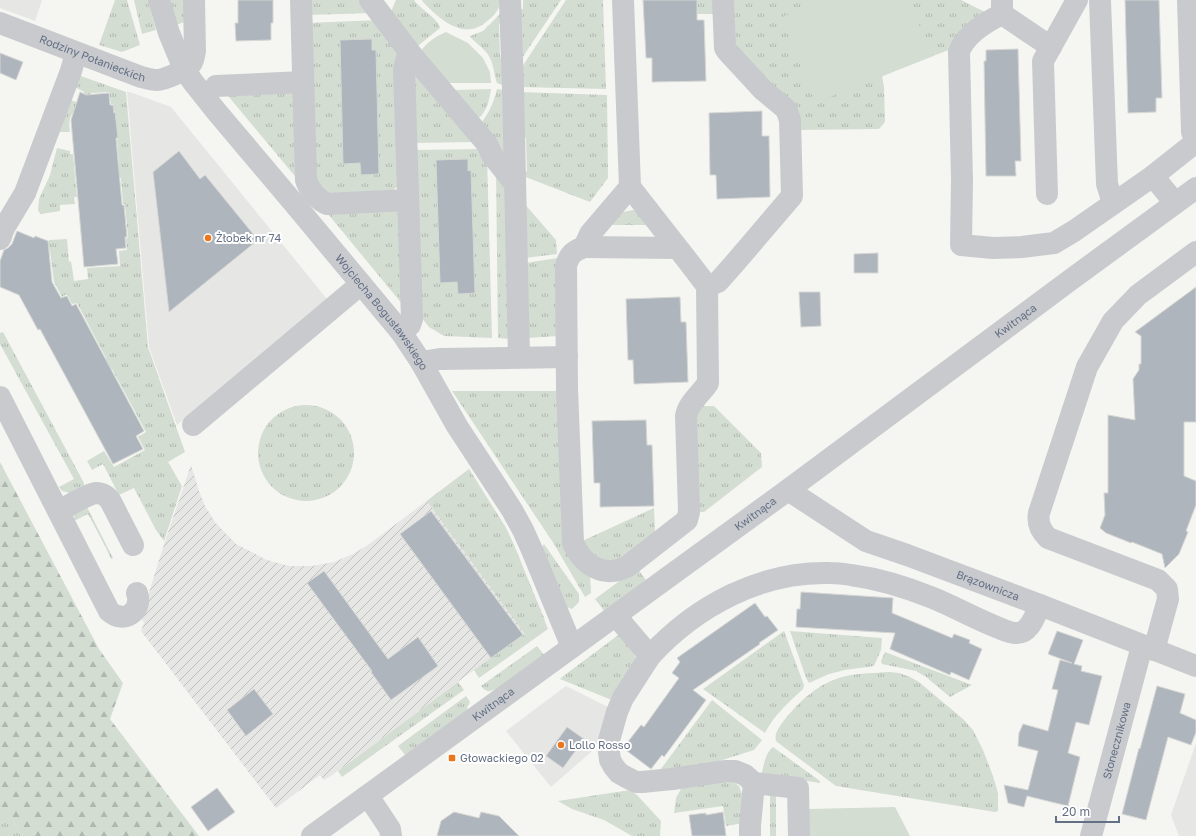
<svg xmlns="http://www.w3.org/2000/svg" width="1196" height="836" viewBox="0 0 1196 836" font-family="'Golos Text',sans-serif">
	<defs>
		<pattern id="industrial-furrows" width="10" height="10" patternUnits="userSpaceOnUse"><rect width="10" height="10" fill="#e6e6e5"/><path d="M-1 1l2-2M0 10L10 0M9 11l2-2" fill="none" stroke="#bebfbf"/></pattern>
		<pattern id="grass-tufts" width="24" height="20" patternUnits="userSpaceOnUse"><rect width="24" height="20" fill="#d4ddd2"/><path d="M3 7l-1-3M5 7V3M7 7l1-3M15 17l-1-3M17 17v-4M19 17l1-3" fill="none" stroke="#b0b7b0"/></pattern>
		<pattern id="forest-firs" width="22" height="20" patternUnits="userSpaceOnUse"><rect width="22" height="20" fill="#d4ddd2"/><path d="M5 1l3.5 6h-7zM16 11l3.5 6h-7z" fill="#b0b7b0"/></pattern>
	</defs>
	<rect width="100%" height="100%" fill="#f5f6f2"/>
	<!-- built -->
	<g fill="#e6e6e5">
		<polygon points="0,0 42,0 35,21 0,8"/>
		<polygon points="127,91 171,107 327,299 177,425 149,347"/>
		<polygon points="566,686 612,709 598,746 551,787 506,731"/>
		<polygon points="1196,743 1196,836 1179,836 1171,815"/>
	</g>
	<!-- industrial -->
	<polygon fill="url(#industrial-furrows)" points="191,465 199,491 205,506 215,522 236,544 267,560 289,566 312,566 334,562 353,554 368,545 469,469 506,528 514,545 545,620 463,678 331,776 324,780 320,775 276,808 141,631 144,623 141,618 165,541"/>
	<!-- grass -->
	<g fill="url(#grass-tufts)">
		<polygon points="115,0 127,0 140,45 122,52 99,45"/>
		<polygon points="134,0 148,0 156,30 142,34"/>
		<polygon points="170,0 187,0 188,21 176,25"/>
		<polygon points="307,0 363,0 373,13 308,15"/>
		<path d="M396,0h18c6,9 24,18 26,28l-21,17h-6l-23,-31z"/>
		<path d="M422,0h80c-4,11 -7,15 -16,22 -22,19 -47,-3 -63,-20z"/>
		<polygon points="523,0 561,0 518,64 516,9 523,9"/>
		<polygon points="566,0 603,0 606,89 519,87 518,73"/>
		<rect x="697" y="0" width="22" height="14"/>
		<polygon points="732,0 961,0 987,13 959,46 933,56 882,76 884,87 885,122 879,129 797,130 731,50"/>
		<path d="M502,12l1,8 -4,4 1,33 4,2 -2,26 -5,-2c-3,-8 -3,-17 -7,-25 -4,-8 -13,-14 -19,-20l-1,-2 13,-5z"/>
		<polygon points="380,20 397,42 398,186 391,192 327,196 312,180 307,23"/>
		<polygon points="78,75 126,92 148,347 185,452 168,462 182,486 164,541 156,530 134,488 119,495 103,464 92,470 87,461 104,451 114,467 145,450 138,437 146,432 112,369 109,370 104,360 106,358 77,303 72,304 67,294 62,297 54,282 50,250 46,247 49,240 67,239 69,262 71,261 74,281 88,279 87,268 120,266 119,251 127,250 126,239 128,237 125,204 123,204 121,178 117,178 117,166 119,166 117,140 118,139 115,111 114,111 113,104 111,104 109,92 91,93 91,99 82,100 84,92 75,87"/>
		<polygon points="416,75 478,142 411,143 412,77"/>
		<polygon points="297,89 299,181 224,91"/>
		<path d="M491,89c-2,14 -5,25 -17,33l-21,-32z"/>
		<path d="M497,89l7,1v64l-25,-28c9,-12 15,-23 18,-37z"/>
		<polygon points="519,92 607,95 608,178 590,202 523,176 523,174 527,171 526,138 521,137"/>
		<path d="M70,100l6,2v8c-8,6 -7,13 -6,22h-10l3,-15z"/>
		<polygon points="57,148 70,151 70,154 73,154 77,197 74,197 75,204 60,205 60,211 41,214 38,211 39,199 50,175"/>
		<polygon points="481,149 487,156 492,338 444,336 429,327 421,317 412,150"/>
		<polygon points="496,168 509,184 508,339 498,338"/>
		<polygon points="523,202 556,240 557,254 525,258"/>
		<polygon points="402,210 403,305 328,214"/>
		<polygon points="633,210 640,211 651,225 607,225 623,212"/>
		<polygon points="558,258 559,336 527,338 525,263"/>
		<polygon points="3,332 84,483 84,486 70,493 62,491 59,487 74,479 0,344 0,333"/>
		<polygon points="452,391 562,391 566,545 590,574 591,593 585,597 554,544"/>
		<circle cx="306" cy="453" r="48"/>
		<polygon points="700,406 714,406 761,453 762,467 704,512 699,512 693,413"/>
		<polygon points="469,469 506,528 514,545 548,629 479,678 474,670 525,634 427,501"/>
		<polygon points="87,507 113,558 111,559 106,548 88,514 74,521 74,515"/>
		<polygon points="654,508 655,532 620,563 606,564 580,542"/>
		<polygon points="544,544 579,594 579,602 572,609 567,607 542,547"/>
		<polygon points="637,568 646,580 605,612 595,599"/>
		<path d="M784,631l20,54 -1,4c-14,13 -29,26 -38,44l-62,-44z"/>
		<polygon points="790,631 882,638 881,650 874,666 845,670 829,674 809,683 806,678"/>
		<polygon points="621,633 633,650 636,658 614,701 560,679 562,677"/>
		<path d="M537,646l8,10 -49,35 -1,-2c-7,4 -10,2 -14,-3z"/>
		<polygon points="885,652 972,685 950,697 926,677 916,671 882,664 881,661"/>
		<path d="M889,672l10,1 11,4 9,5 44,37 10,11 10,20 10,26 5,17v18l-3,1 -159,-26 -59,-44c-4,-6 1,-13 5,-19 16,-21 37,-41 64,-47 14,-3 29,-3 43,-4z"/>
		<polygon points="458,682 464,690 342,777 338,771"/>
		<polygon points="466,696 470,702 467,708 468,710 406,756 398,746"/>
		<polygon points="712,700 762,740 754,750 691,770 655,777"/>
		<path d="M773,747l47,34v2l-57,-9 -1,-2c2,-8 4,-20 11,-25z"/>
		<polygon points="727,777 739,786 743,796 744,823 726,826 723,806 674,813 676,798 682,787"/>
		<polygon points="630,790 637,795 661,821 660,836 632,836 604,820 572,809 558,801"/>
		<rect x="770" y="791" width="6" height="45"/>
		<polygon points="6,807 21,836 0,836 0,811"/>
	</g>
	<!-- forest -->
	<polygon fill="url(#forest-firs)" points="0,462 99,649 123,683 110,719 199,836 21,836 6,808 0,811"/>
	<!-- park -->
	<g fill="#d4ddd2">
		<polygon points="828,0 908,0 933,56 815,103 782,17"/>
		<path d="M446,32l22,11 15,15 7,14 1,11h-47l-24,-31c6,-9 16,-16 26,-20z"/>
		<polygon points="895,807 910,836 809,836 809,809"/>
	</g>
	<!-- building -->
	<g fill="#afb5bc" stroke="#d6d7d4">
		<polygon points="238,0 273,0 273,23 271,23 271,40 236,41 235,23 238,23"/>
		<polygon points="643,0 697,0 697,20 704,20 706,81 652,82 652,58 646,58"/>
		<polygon points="1125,0 1159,0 1162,98 1156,98 1156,112 1128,113"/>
		<polygon points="372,39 372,50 376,50 379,174 361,175 360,163 343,164 340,40"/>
		<polygon points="1018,49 1021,161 1015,161 1016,176 986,176 984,61 986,61 986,50"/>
		<polygon points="0,53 23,62 16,80 0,73"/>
		<polygon points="80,92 86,95 109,93 110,105 113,105 114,113 115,112 118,138 116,138 122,205 124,205 127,237 125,237 126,248 116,249 118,264 84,267 71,120"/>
		<polygon points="762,111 762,136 769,136 770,197 717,199 716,175 710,175 709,113"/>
		<polygon points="179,151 200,179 205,175 258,240 169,312 153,172"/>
		<polygon points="468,159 468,171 471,170 475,293 458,294 457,282 440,283 436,160"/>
		<polygon points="17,231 34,238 35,236 48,241 52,282 61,298 67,296 72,306 76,304 144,431 136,436 143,449 113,464 40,329 38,330 19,295 0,287 0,261 4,250 8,248 12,244"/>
		<polygon points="878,253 878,273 854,273 854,254"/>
		<polygon points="1196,287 1196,422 1184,422 1184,476 1196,481 1196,505 1186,531 1188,532 1179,554 1165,568 1162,554 1132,542 1131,543 1106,533 1100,528 1105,515 1104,493 1108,493 1108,415 1135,420 1133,379 1139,370 1139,364 1141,364 1141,336 1135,332"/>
		<polygon points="799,292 820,292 821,326 801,327"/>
		<polygon points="680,297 681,322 686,322 688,382 634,384 633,360 628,360 626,299"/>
		<polygon points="646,420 647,445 652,445 654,506 600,507 600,483 594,483 592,421"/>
		<polygon points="431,511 523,635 491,658 400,534"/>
		<polygon points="324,571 388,659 418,637 438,666 391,700 371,672 372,671 307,583"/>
		<polygon points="801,592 893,598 892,613 952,638 954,634 970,640 969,643 982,649 969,680 951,672 950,675 890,649 895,633 796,627 797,609 800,609"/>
		<polygon points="755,603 765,617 767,616 778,630 759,643 760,644 693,690 706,700 664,757 662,755 651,769 623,748 641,725 644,727 679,678 672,673 680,662 677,658"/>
		<polygon points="1057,631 1083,640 1074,664 1082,666 1081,671 1102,676 1089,725 1076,722 1068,753 1080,757 1068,806 1027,796 1024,807 1008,803 1004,785 1028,790 1038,751 1018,746 1019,733 1023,724 1048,731 1058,690 1052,689 1060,660 1072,663 1048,654"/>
		<polygon points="1157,686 1185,694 1180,713 1196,720 1196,732 1191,745 1168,737 1146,820 1122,814 1139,748 1140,749"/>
		<polygon points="254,689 273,714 246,736 227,710"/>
		<polygon points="567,727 584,739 563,768 546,756"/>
		<polygon points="217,788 235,812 208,831 191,807"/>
		<polygon points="454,812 479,818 481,812 499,816 519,836 437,836 441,821"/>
		<polygon points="723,812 726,836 692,836 689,815 706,813 706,815"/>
	</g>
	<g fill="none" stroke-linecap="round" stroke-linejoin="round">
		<!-- minor -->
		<g stroke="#c8cace" stroke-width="22">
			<path id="s1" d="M159,0l10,33 15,36 9,13 23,29 81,96 104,125 20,30 36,64 55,84 11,20 9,20 40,97"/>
			<path d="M301,0l5,180c3,10 12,20 21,24l81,-4"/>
			<polyline points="370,0 411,54 487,144 492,155 515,184"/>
			<polyline points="510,0 513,89 519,357"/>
			<path d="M623,0l7,187 -40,47 -6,13c-10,4 -15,7 -18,19l1,122 6,155c10,22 31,36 55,23l59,-46 2,-8 -3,-96c2,-13 15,-22 22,-33l-1,-97 -16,-21 -61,-78"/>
			<polyline points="1002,0 1002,14 1051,47"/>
			<polyline points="1100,0 1107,184 1113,203"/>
			<polyline points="1188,0 1192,132 1196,141"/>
			<path d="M1002,14c-16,8 -37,21 -43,38l3,128 -1,65 32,3 29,-1 32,-4 20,-12 79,-55 43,-34"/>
			<path id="s2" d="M0,23l141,54c5,1 11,3 16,3 7,0 30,-10 34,-16 3,-4 3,-9 4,-13l-1,-51"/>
			<polyline points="216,86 303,82"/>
			<polyline points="1153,176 1175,203"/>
			<polyline points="1047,194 1043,61 1077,0"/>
			<polyline points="0,239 4,228 25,193 71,71 76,53"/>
			<polyline points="584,247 677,248"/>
			<polyline points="707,286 718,282 734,264 792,196 790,120 786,109 763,90 727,51 725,48 723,0"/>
			<polyline points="401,332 410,325 412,319 404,69 407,58 411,54"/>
			<polyline points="421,362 440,359 567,357"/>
			<path d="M0,397l109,214c15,14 34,0 28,-18"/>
			<polyline points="193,425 361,284"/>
			<path id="s3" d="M788,490l78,51 41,14 133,50 156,61"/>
			<path d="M59,511c8,-4 28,-17 37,-18 6,0 12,3 15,9l22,43"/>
			<polyline points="616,616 650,656 623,698 617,712 608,744 610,760 614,767 619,773 626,777 636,782 642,782 672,779 726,771 735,771 745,775 754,783 798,788 799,836"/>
			<path d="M1154,650l14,-51 -1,-10 -9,-9 -110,-42c-7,-7 -11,-15 -9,-25l48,-146 26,-46 25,-26 58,-43"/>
			<path d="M650,656c46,-50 111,-85 180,-83 7,0 15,1 21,2 29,4 55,12 82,23 22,9 43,21 66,30 5,2 11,5 17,5 14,1 19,-18 24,-28"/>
			<polyline points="368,796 390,829 391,836"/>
			<path id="s4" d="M312,836l476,-346 281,-209 127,-93"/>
			<polyline points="750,836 750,826 754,783"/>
			<path id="s5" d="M1091,836l51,-190"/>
		</g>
	</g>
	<!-- markers -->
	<g fill="#ec761b" stroke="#fff" stroke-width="1.5">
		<circle cx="208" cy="238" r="4"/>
		<circle cx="561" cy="745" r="4"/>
		<rect x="448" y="754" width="8" height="8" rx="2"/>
	</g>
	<g text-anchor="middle" stroke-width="4" stroke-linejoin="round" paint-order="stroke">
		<!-- street labels -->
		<g font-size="11" fill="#636f84" stroke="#fff">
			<text dy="4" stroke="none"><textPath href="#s2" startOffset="99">Rodziny Połanieckich</textPath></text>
			<text dy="4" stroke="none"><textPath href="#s1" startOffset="387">Wojciecha Bogusławskiego</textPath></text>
			<text dy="4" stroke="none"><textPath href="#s4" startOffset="872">Kwitnąca</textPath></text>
			<text dy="4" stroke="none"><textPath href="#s4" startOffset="548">Kwitnąca</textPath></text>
			<text dy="4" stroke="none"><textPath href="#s3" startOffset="223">Brązownicza</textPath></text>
			<text dy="4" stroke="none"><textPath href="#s4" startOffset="224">Kwitnąca</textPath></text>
			<text dy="4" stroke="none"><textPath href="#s5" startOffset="99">Słonecznikowa</textPath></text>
		</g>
		<!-- poi labels -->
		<g font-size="11" fill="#636f84" stroke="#fff" text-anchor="start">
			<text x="216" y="242">Żłobek nr 74</text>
			<text x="569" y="749">Lollo Rosso</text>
			<text x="460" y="762">Głowackiego 02</text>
		</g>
	</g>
	<!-- scale -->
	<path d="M1056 816v6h63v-6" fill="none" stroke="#636f84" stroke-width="2"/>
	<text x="1062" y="816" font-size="12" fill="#636f84" stroke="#ffffff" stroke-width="3" paint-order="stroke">20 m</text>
</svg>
